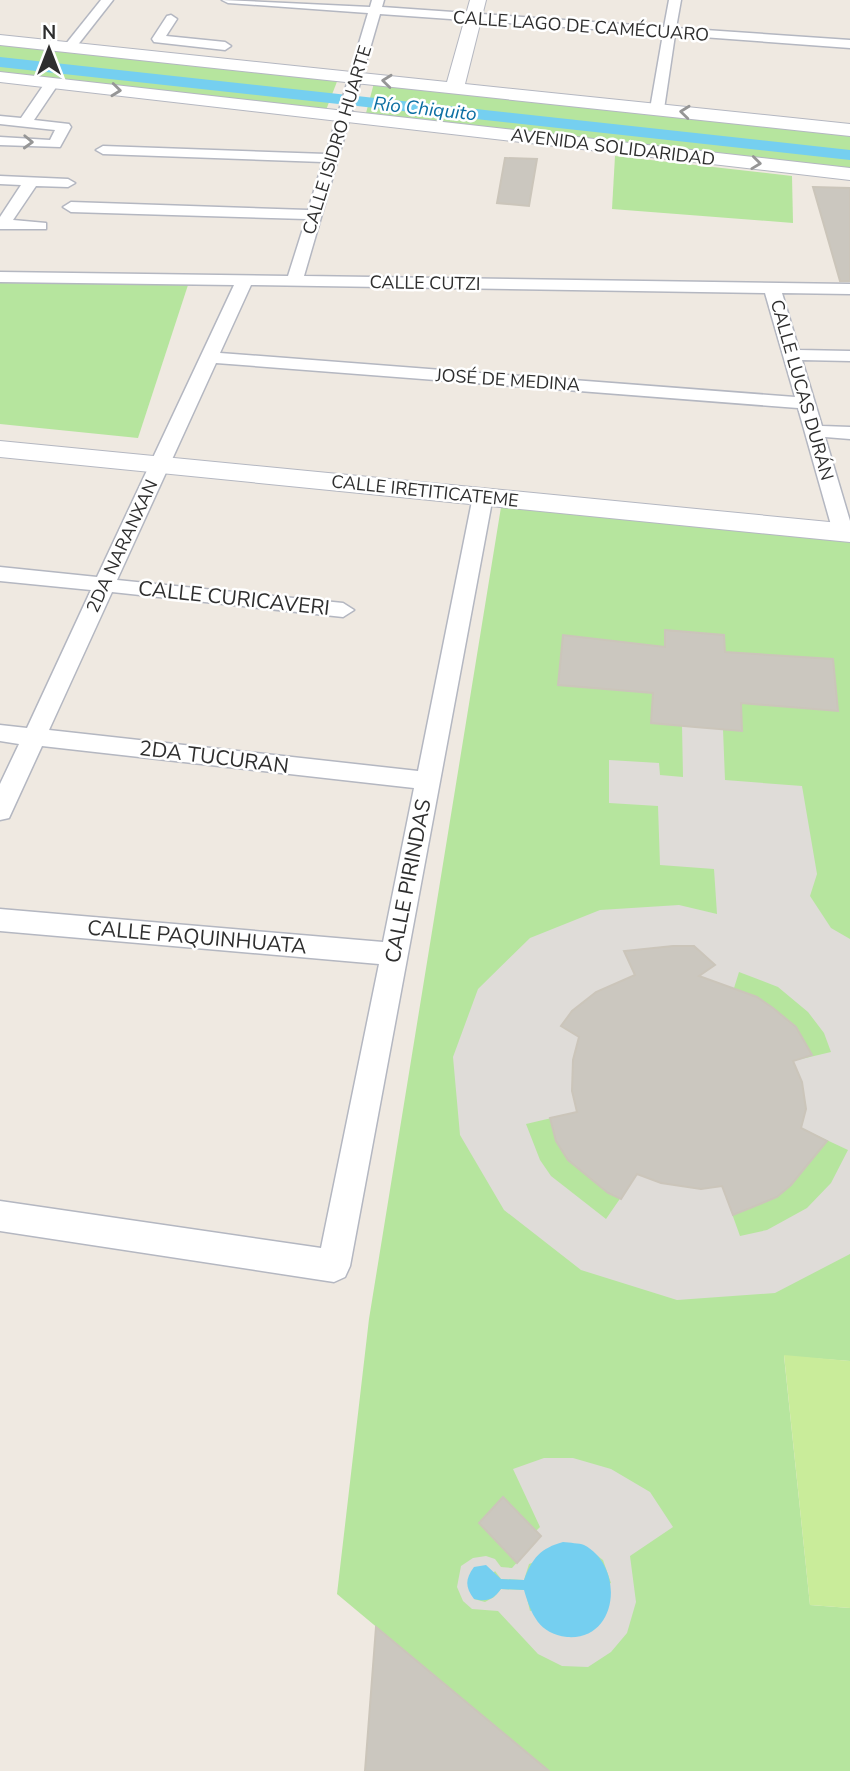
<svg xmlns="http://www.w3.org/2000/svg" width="850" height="1771" viewBox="0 0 850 1771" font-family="'Nunito Sans',sans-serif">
	<rect width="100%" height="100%" fill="#efe9e1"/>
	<!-- green -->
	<g fill="#b6e59e">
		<polygon points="0,42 338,79 326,110 0,73"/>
		<polygon points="374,83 850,136 850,171 366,113"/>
		<polygon points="615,156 792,176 793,223 612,209"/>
		<polygon points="0,283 188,285 138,438 0,424"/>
		<polygon points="502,501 850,539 850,1361 784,1356 810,1605 850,1608 850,1771 549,1771 337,1594 369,1319"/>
	</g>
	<!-- pitch -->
	<polygon fill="#c9ec9a" points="784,1355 850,1361 850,1608 810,1605"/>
	<!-- plaza -->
	<g fill="#dfdcd8" fill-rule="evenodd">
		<path d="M682,725l41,4 2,51 77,6 15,88 -7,22 21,32 19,11v315l-75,39 -98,7 -96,-30 -77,-60 -44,-75 -7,-78 25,-68 52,-51 70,-28 79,-5 38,9 -3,-45 -54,-4 -2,-59 -49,-3v-43l50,3 1,12 23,2zM694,946l21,19 -25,17 40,19 9,-29 39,15 30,25 16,21 7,19 -38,9 9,21 4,27 -5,19 47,22 -17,33 -24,25 -40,22 -27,6 -18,-50 -21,3 -40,-6 -24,-9 -31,45 -55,-43 -11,-16 -14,-36 51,-12 -5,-21 1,-31 6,-23 -17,-11 10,-15 24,-19 38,-14 1,-5 -11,-22z"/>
		<path d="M544,1458h29l38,11 39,23 23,35 -43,29 6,46 -9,31 -16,19 -23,15 -26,-1 -24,-12 -40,-43 -26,-2 -9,-8 -6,-14 4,-21 12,-8 13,-2 9,3 6,8 11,1 29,-32 -5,-5 4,-4 -27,-58zM583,1545l20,15 8,23 -81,28 -5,-21 -24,-1 -7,8 -9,5 -11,-3 21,-28 6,8 23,1 5,-16z"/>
	</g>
	<!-- water -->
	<path fill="#75cff0" d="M563,1542c7,1 16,1 21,3 41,21 35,96 -17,92 -28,-3 -36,-23 -43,-47l-23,-1c-8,11 -14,13 -27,10 -9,-12 -9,-20 0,-32l12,-2 15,14 23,1c8,-22 17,-32 39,-38z"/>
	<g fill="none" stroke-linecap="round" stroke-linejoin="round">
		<!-- canal -->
		<polygon fill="#75cff0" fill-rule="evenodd" points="0,57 850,150 850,160 0,67"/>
	</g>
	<!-- building -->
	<g fill="#cbc7bf" stroke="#cbc5ba" stroke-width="2">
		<polygon points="505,158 537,159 529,206 497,203"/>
		<polygon points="813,187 850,188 850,281 840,281"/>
		<polygon points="665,630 724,635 725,652 833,659 838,711 741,703 742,731 695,727 651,723 653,693 558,685 563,635 665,647"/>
		<polygon points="673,946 694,946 715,965 699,976 757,997 773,1008 796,1027 812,1055 793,1061 802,1082 806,1109 801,1128 827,1141 791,1185 777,1197 733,1215 722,1186 701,1189 661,1183 637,1174 621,1199 608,1193 568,1160 556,1141 550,1118 577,1112 572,1091 573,1060 579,1037 561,1026 572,1011 596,992 635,975 624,951"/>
		<polygon points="503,1497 541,1536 517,1563 479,1523"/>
		<polygon points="376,1627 549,1771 365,1771"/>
	</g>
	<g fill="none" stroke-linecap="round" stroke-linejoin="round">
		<defs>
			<g id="street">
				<polygon points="101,0 113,0 73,51 65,51 65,45"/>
				<path d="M222,0l148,7 2,-7h12l-2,7 282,20 5,-27h12l-5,28 174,12v8l-175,-13 -11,74 -7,4 -7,-4 13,-75 -283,-20 -76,262 546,8v10l-68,-1 17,57 51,1v10l-48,-1 20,66 28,1v12l-25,-2 25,84v15h-14l-3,-4 -35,-124 -582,-45 -99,217 226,23 11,7 -11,7 -231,-25 -63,138 369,41 55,-275 10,-6 10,6 -143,770 -5,11 -11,5 -334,-51v-30l321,47 58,-284 -379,-33v-22l383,33 31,-154 -372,-42 -33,72 -9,2v-36l19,-40 -19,-3v-16l27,3 64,-138 -91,-9v-14l97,10 137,-292 -234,-3v-10l288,4 18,-57 -235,-7 -8,-5 8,-5 237,8 15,-48 -220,-8 -7,-4 7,-4 223,8 42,-141 -140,-10zM251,285l514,8 30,104 -575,-44z"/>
				<polygon points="171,15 177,19 166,36 225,42 231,46 225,50 154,42 152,39 167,16"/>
				<polygon points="52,79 59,83 34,120 69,124 71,127 60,147 0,145 0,137 50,140 55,130 0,124 0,116 21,118 47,80"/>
				<polygon points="0,176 68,179 75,183 68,187 36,186 13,220 46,223 46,229 0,229 0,217 21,185 0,184"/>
			</g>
			<g id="secondary">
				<polygon points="470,0 486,0 465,84 850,124 850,136 0,45 0,35 447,82"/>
				<polygon points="0,72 850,168 850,180 0,82"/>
				<polygon points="0,441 850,524 850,542 0,457"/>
			</g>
		</defs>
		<!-- street casing -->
		<use href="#street" stroke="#b4b7c1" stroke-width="3"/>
		<!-- secondary casing -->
		<use href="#secondary" stroke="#b4b7c1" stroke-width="2"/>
		<!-- street -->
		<use href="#street" fill="#fff" fill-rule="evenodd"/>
		<!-- secondary -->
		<use href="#secondary" fill="#fff" fill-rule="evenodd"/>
	</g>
	<!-- one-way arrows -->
	<defs><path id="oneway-chevron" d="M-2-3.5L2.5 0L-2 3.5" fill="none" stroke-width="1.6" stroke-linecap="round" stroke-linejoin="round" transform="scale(1.75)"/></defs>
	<g stroke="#969696">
		<use href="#oneway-chevron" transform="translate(387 81) rotate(-174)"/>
		<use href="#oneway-chevron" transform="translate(116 90) rotate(6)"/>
		<use href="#oneway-chevron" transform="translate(685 112) rotate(-174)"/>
		<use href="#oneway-chevron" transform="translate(28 142) rotate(2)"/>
		<use href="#oneway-chevron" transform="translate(756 163) rotate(7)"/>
	</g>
	<g text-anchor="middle" stroke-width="5" stroke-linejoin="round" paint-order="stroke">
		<!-- far-street labels -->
		<g font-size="18" fill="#2e2e2e" stroke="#fff">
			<text transform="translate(581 26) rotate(4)" y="6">CALLE LAGO DE CAMÉCUARO</text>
			<text transform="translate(337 140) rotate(-73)" y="6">CALLE ISIDRO HUARTE</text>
			<text transform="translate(613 147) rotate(7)" y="6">AVENIDA SOLIDARIDAD</text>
			<text transform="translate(425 283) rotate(1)" y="6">CALLE CUTZI</text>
			<text transform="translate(508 380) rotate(4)" y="6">JOSÉ DE MEDINA</text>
			<text transform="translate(802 390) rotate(74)" y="6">CALLE LUCAS DURÁN</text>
			<text transform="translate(425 491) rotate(6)" y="6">CALLE IRETITICATEME</text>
			<text transform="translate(122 546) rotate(-65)" y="6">2DA NARANXAN</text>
		</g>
		<!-- far-water labels -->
		<g font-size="19" font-style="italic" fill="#0d6fa3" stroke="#fff">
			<text transform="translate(425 108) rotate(6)" y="7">Río Chiquito</text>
		</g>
		<!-- street labels -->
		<g font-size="21" fill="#2e2e2e" stroke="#fff">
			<text transform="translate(234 598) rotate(6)" y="7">CALLE CURICAVERI</text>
			<text transform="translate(214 757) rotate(7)" y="7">2DA TUCURAN</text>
			<text transform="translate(408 881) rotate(-79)" y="7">CALLE PIRINDAS</text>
			<text transform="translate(197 937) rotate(5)" y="7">CALLE PAQUINHUATA</text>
		</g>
	</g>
	<!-- north arrow -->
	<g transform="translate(49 49)" stroke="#ffffff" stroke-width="5" paint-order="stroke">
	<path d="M0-5L12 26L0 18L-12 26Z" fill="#2e2e2e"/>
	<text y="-10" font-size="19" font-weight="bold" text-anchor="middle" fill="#2e2e2e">N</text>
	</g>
</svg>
